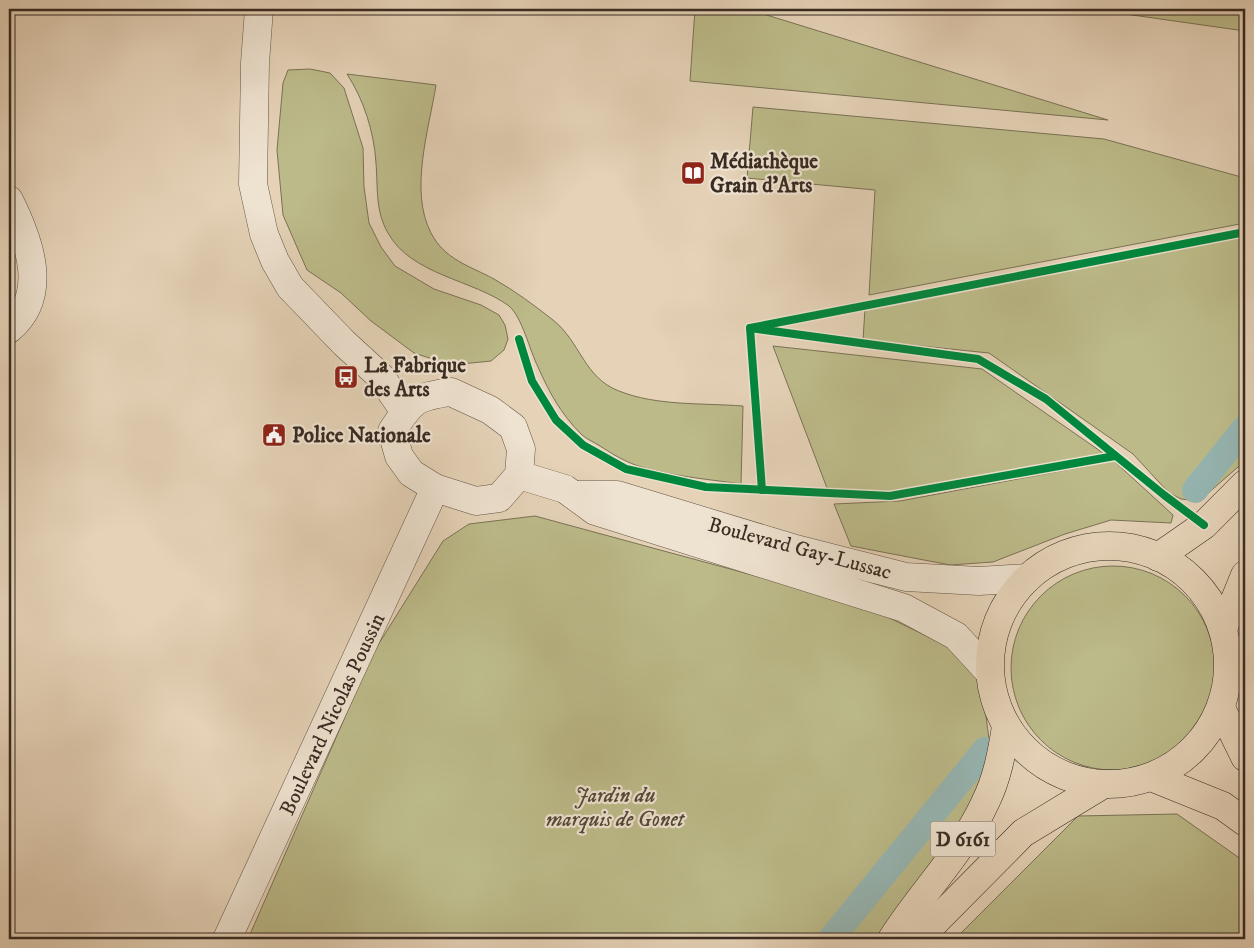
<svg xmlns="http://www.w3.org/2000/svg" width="1254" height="948" viewBox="0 0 1254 948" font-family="'IM FELL DW Pica',serif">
	<rect width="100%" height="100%" fill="#e5d2b7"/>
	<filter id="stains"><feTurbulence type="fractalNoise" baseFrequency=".004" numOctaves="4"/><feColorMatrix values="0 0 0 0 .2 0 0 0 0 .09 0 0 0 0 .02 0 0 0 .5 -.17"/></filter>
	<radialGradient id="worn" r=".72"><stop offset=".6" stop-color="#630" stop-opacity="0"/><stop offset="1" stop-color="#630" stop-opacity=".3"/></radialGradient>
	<!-- green -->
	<g fill="#bcba89" stroke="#7a7256">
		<polygon points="695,9 747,9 1108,120 690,81"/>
		<polygon points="1090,9 1245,9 1245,31"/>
		<polygon points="310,69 330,73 344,88 363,148 364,187 369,223 381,247 395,266 434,289 481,305 499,315 505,325 508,339 504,350 491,361 451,365 414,353 371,321 341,293 307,270 283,215 277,150 283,83 288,70"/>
		<path d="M347,74l89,11c-7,44 -27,106 -5,148 14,27 39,33 63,46 21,12 40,26 59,41 27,21 31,58 66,71 37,15 84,12 124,15l-2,78c-32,-5 -87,-9 -115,-23 -9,-4 -18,-10 -26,-15 -6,-4 -14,-7 -19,-12 -20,-20 -32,-42 -43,-67 -8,-16 -16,-50 -29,-61 -35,-26 -98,-31 -121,-73 -13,-22 -10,-46 -12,-70 -2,-31 -12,-63 -29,-89z"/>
		<polygon points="753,107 1104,139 1245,178 1245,223 869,295 875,190 747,178"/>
		<polygon points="1245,237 1245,461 1199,501 1181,499 1169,493 1133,454 989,353 863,340 865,309"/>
		<polygon points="773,346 982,369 1103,453 895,492 827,488"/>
		<polygon points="1114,461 1173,515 1171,523 1111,520 1065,534 993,562 950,565 851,546 834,504 900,501"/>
		<polygon points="535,516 767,579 879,613 960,652 977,678 986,716 992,763 964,826 877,939 248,939 373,653 443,541 469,524"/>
		<circle cx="1113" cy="668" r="102"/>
		<polygon points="1177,814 1245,862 1245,939 955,939 1078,816"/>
	</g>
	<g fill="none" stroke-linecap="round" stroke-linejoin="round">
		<!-- canal -->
		<g stroke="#96b6b3" stroke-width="26">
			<polyline points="1195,490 1245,428"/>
			<polyline points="831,939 985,750"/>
		</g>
		<defs>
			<g id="minor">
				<polyline points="259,9 255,63 253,184 264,234 275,261 290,287 344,343 381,377 405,412"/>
				<path d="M9,200c20,40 41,95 0,129"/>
				<path d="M451,392l39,18 23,17 8,22 -2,26 -20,23 -23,3 -41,-13 -24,-15 -12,-17 -7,-25c20,-30 22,-34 59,-39z"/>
				<polyline points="519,475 565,489 595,511 904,608 956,636 990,673"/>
				<polyline points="575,495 617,495 792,548 906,577 979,581 1028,578"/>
				<polyline points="227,939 435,488"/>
			</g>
			<g id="major">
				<circle cx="1109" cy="665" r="119"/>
				<polyline points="1158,557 1204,525 1245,484"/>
				<polyline points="1223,629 1245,575"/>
				<polyline points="1221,708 1245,757"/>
				<polyline points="1151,777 1223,806 1245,822"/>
				<path d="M892,939c29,-46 70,-86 93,-136 12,-24 17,-50 21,-77"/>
				<polyline points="918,939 1023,833 1102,785"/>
			</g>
		</defs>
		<!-- minor casing -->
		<use href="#minor" stroke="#635547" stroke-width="29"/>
		<!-- major casing -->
		<use href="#major" stroke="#382b22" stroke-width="29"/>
		<!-- minor -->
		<use href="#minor" stroke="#eee2d0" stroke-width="28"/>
		<!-- major -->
		<use href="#major" stroke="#e5d2b7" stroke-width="28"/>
		<defs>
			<g id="cycleway">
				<polyline points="750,328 762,490"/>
				<polyline points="519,339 532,381 556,420 583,445 626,469 706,487 890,496 1115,456"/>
				<polyline points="1204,525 1164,495 1046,399 978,359 750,328 1245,232"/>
			</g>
		</defs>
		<!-- cycleway casing -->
		<use href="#cycleway" stroke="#eee2d0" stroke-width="11"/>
		<!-- cycleway -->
		<use href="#cycleway" stroke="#00873e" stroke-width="8"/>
	</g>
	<!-- icons -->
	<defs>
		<symbol id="library-square" viewBox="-11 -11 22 22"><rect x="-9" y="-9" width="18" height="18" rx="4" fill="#8f2418" stroke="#eee2d0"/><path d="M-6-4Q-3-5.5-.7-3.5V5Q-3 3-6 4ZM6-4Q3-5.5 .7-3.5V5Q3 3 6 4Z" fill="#fff"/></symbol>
		<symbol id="bus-square" viewBox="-11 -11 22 22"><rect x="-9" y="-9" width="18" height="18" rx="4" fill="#8f2418" stroke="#eee2d0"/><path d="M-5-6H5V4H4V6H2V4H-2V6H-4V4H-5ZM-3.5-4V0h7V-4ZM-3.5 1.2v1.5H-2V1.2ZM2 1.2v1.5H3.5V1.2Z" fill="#fff"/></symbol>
		<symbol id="civic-square" viewBox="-11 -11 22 22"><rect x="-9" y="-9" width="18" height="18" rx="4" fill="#8f2418" stroke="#eee2d0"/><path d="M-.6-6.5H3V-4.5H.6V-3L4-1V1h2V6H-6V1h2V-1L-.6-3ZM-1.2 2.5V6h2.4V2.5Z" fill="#fff"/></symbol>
	</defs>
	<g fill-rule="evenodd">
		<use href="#library-square" x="679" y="159" width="28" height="28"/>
		<use href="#bus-square" x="332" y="363" width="28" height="28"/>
		<use href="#civic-square" x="260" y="421" width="28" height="28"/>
	</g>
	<g text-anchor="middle" stroke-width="4.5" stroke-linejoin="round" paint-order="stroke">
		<!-- shield labels -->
		<rect fill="#eee2d0" stroke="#6f6256" stroke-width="1" x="930.5" y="821.5" width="65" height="35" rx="4"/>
		<g font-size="20" font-weight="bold" fill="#382b22">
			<text x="963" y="846">D 6161</text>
		</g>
		<!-- poi labels -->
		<g font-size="21" font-weight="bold" fill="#382b22" stroke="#eee2d0" text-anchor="start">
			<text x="710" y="168">Médiathèque<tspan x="710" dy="24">Grain d'Arts</tspan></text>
			<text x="364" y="372">La Fabrique<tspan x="364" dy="24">des Arts</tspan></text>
			<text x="292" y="442">Police Nationale</text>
		</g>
		<!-- street labels -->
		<g font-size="21" fill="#382b22" stroke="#eee2d0">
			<text transform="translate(800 548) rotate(15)" y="7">Boulevard Gay-Lussac</text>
			<text transform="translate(332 714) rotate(-65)" y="7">Boulevard Nicolas Poussin</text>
		</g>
		<!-- park labels -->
		<g font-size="21" font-style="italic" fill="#524837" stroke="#eee2d0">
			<text x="615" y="802">Jardin du<tspan x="615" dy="24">marquis de Gonet</tspan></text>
		</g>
	</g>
	<!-- margin -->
	<rect width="1254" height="948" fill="none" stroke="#e5d2b7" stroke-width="30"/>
	<rect x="10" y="10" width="1234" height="928" fill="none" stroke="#382b22" stroke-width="2.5"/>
	<rect x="15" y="15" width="1224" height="918" fill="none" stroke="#382b22"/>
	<rect width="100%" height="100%" filter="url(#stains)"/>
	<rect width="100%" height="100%" fill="url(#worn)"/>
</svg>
